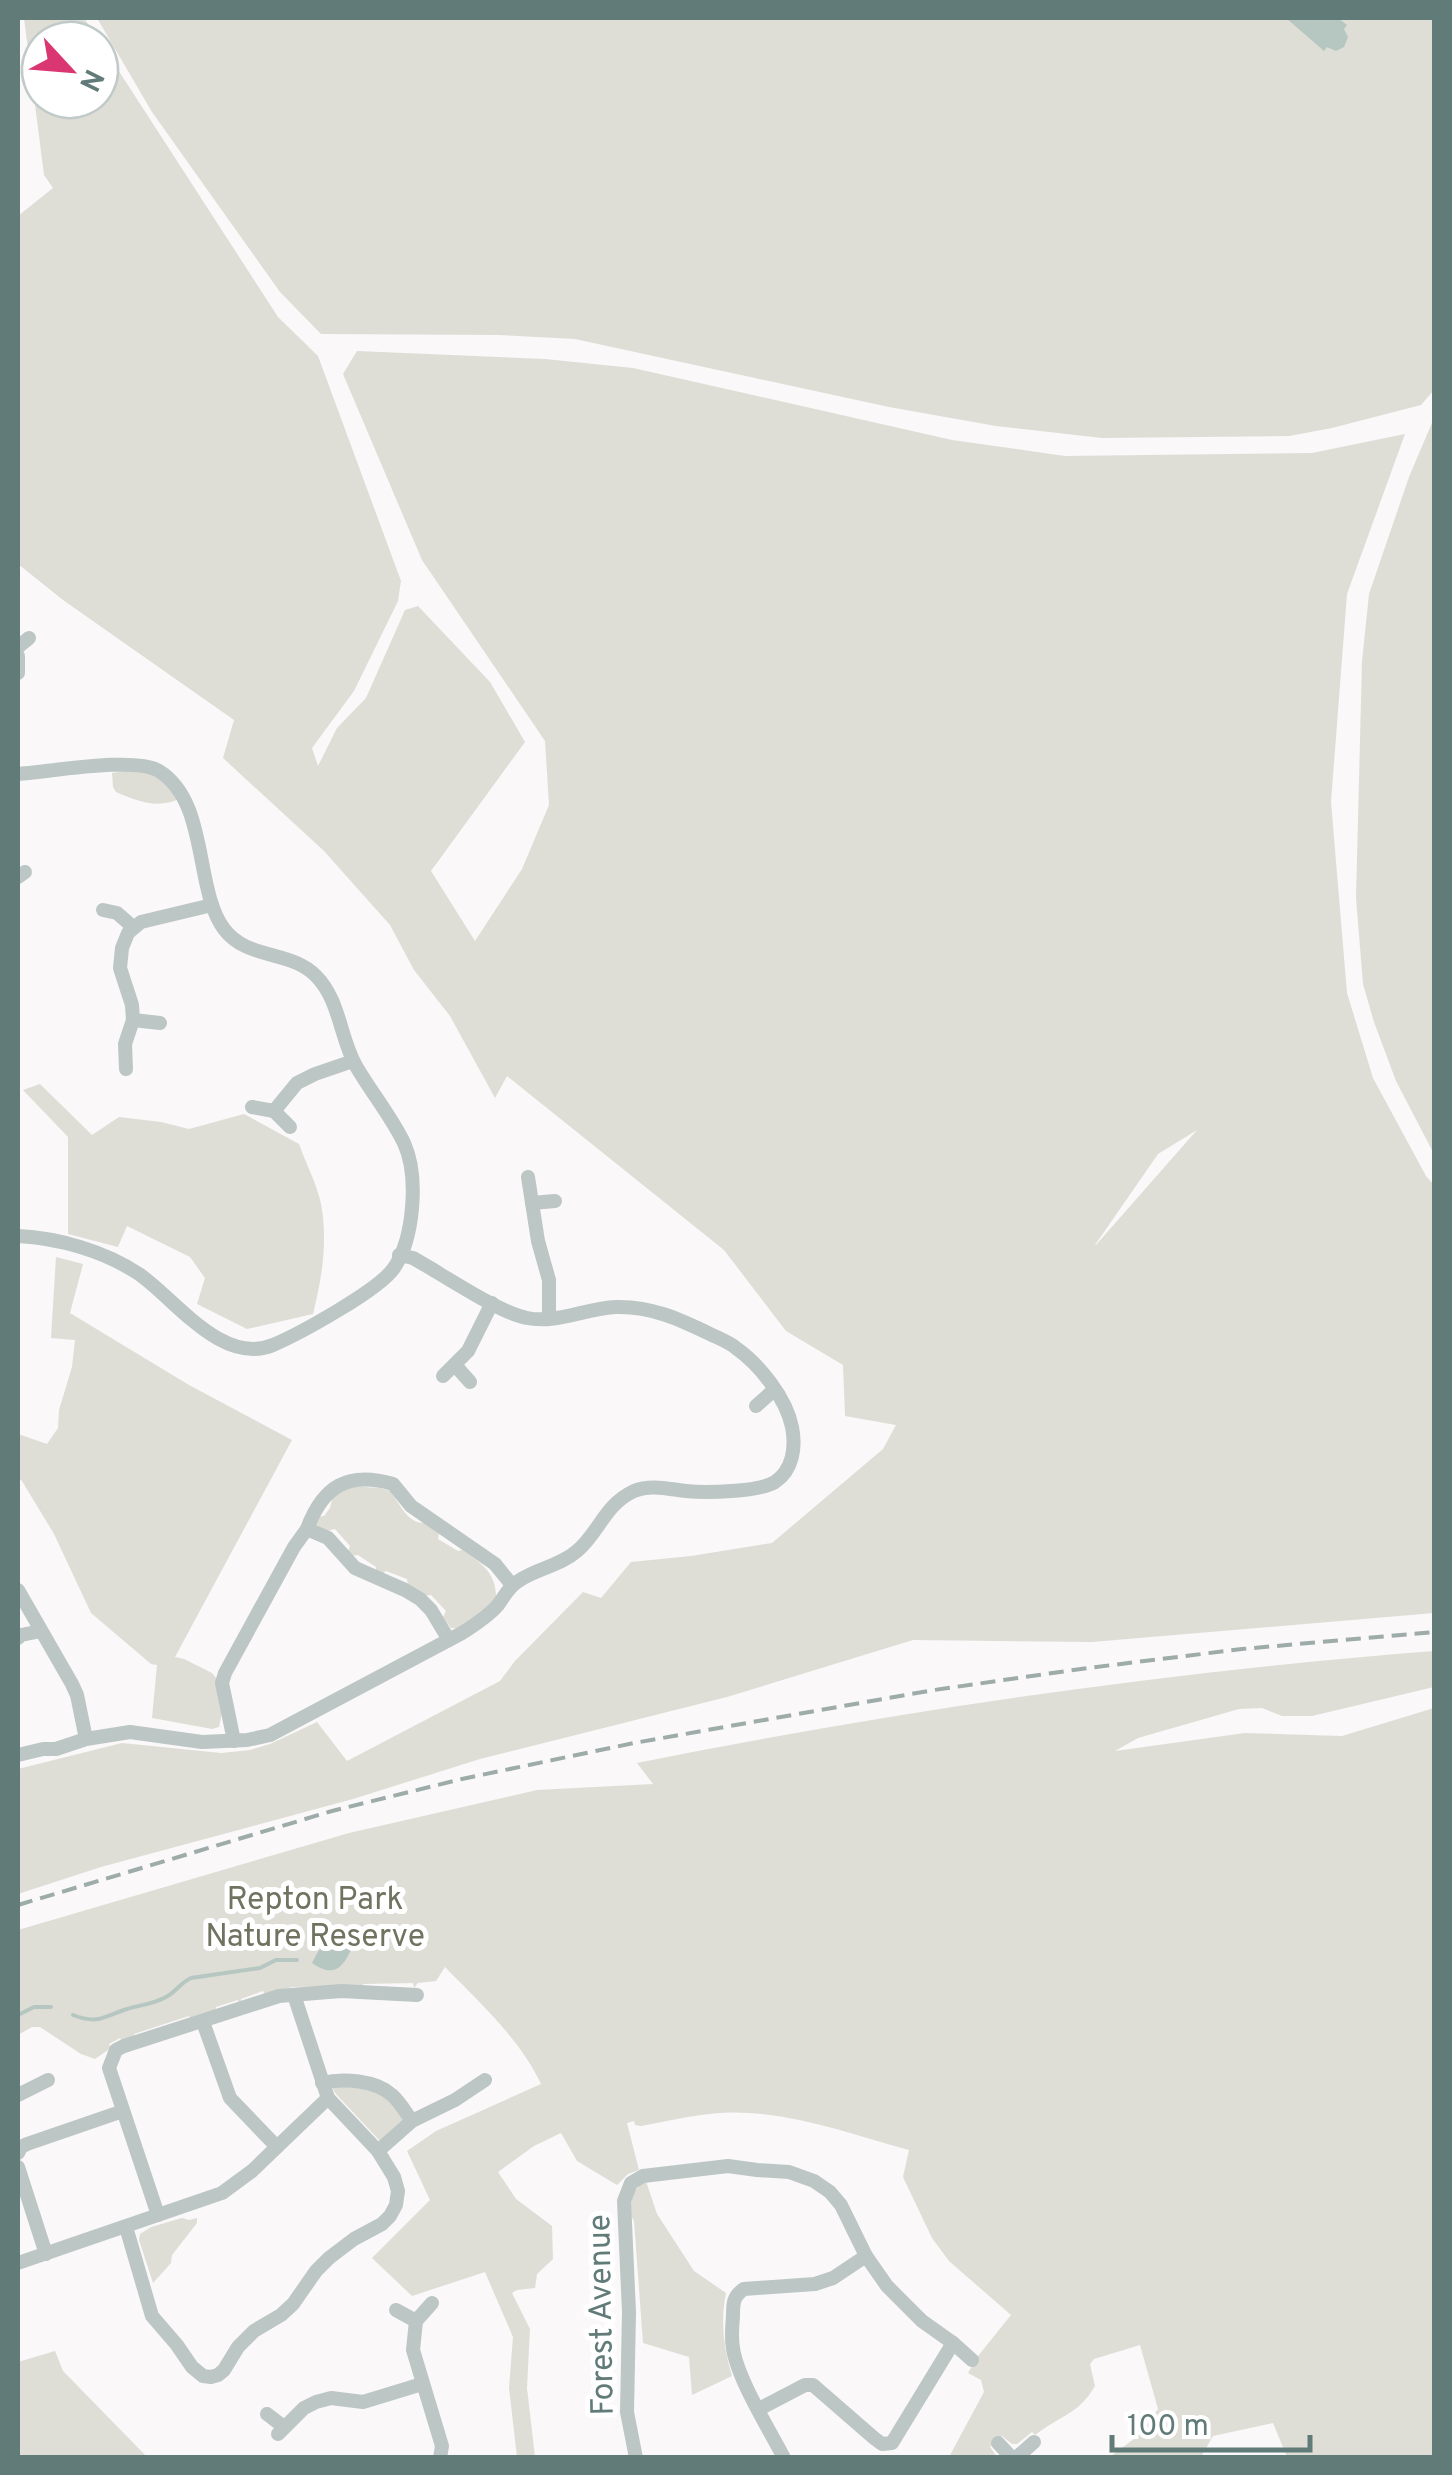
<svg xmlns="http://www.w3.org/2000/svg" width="1452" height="2475" viewBox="0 0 1452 2475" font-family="Overpass,sans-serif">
	<rect width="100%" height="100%" fill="#faf8f8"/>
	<!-- green -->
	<g fill="#deded7" fill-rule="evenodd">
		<path d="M24,18h60l15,22h-59v60h60v-58l178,275 40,39 83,225 -3,20 -44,90 -42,57 6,18 19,-38 29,-30 39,-88 13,-4 72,76 35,60 -94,129 44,70 47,-72 27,-64 -4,-64 -123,-181 -79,-186 14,-23 188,8 88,9 319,72 113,16 247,-3 93,-19 -58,160 -16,208 16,191 26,85 53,98 8,9v428l-342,29 -179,-2 -186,57 -247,62 -127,40 -252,68 -83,27v-125l104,-26 99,10 29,-3 20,-6 47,-22 30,39 153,-80 15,-20 68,-69 18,6 30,-36 60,-6 81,-13 111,-94 13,-24 -51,-9 -2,-51 -57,-34 -62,-81 -217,-174 -12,22 -45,-82 -36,-46 -24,-45 -66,-74 -101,-93 11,-38 -171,-120 -45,-36v-348l35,-28 -9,-13zM1197,1130l-101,115h-1l63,-91z"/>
		<polygon points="97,18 1434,18 1434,390 1421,405 1332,428 1289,436 1102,438 996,426 889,407 575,339 499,335 321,334 280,292 152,112"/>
		<polygon points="1434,418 1434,1154 1396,1081 1374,1022 1363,984 1356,898 1362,661 1369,594 1409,477"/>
		<path d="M134,770l21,3 24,26c-21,10 -43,2 -63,-7l-3,-5 -1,-14z"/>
		<path d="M40,1084l52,51 27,-18 42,5 28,7 55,-15 55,30c7,20 18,40 22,60 7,37 1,74 -8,110l-66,15 -50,-25 8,-26 -15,-21 -63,-31 -9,21 -50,-13v-97l-45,-47z"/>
		<polygon points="56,1257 83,1264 70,1313 189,1385 292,1440 175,1657 184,1659 212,1673 217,1679 222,1713 219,1727 212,1729 152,1718 157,1665 151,1664 91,1613 54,1534 22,1481 18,1478 18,1434 47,1444 58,1428 59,1410 72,1367 75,1340 51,1338"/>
		<path d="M350,1486l30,2 10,3c11,14 17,33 36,32l13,11 -1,5 20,12 4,-1c20,13 35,24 34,49l-33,30 -12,-1 -8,-11 3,-6 -15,-16 -8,1 -15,-10 -1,-7 -21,-8 -5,4 -5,-1v-7l-18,-12 -7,1 -3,-4 2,-6 -15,-17 -8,2 -11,-5 1,-9 7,-1 6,-8 3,-12z"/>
		<path d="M1434,1651v36l-122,29h-30l-20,-8 -23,1 -101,29 -23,13 130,-18 97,3 92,-28v749h-147l-14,-34 -60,13 -12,21h-91l29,-22 19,-26 -18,-64 -46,14 -4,5 5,22c-17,29 -36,30 -60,49l-3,-3 -15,12h-5l-10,-8 -12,11 7,10h-48l35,-65 -3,-12 -13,-7 10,-17 33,-41 -62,-54 -17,-23 -29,-61 6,-27c-52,-14 -106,-34 -160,-37 -36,-3 -72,6 -108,13l-6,-1 -1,-4 -7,2 12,47 -11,4 -11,11 -40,-24 -16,-28 -27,13 -36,26 18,27 36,27 1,33 -16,15 -2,14 -18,2 -5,3 18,36 -3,59 8,69h-18l-8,-69 4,-51 -28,-65 -73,24 -40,-38 58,-58 -23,-49 29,-20 105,-47c-21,-45 -61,-81 -96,-117l-9,14 -18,2 -4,5 -1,-5 -50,1 -1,5 -8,-3 -62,1 -27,8 -2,-4 -22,8 1,4h-3l-1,-3 -22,7v4l-24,9 -3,-4 -55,18v5l-12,3 -2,-4 -11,6 2,4 -16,11 -14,-5 -41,-27h-8l-14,8v-105l331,-97 188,-43 116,-6 -16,-21c264,-53 529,-91 797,-112z"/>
		<path d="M335,2086c29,2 59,5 69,37l-24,18 -45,-48 -3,-6z"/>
		<path d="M646,2181l11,33 37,57 32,22c-6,29 -2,55 6,83l-40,19 -3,-38 -46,-14 -9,-122c-10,-16 -3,-31 12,-40z"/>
		<polygon points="182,2218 189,2220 197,2218 197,2223 172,2255 171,2263 153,2283 139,2240 140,2234 151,2227"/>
		<polygon points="55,2351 63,2371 147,2457 18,2457 18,2362"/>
	</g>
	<!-- water -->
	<g fill="#b6c7c2">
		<polygon points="1286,18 1338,18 1347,25 1344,29 1348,37 1344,47 1336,51 1327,47 1324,51"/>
		<path d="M341,1927l11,4 3,9c-9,23 -18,41 -43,23 7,-15 16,-26 29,-36z"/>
	</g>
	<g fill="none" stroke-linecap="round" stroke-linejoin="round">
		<!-- stream -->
		<g stroke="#b6c7c2" stroke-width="4">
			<polyline points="18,2015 34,2007 51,2007"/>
			<path d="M73,2015c26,10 31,1 54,-6 13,-4 27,-5 39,-12 10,-5 14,-14 25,-19l69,-10 16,-8h21"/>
		</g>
		<!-- street -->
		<g stroke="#bcc6c4" stroke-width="14">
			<polyline points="18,647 29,638"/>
			<polyline points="18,656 18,673"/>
			<path d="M18,774c31,-2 118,-18 141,-3 50,31 35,118 65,158 23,31 67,21 92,47 24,24 24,62 40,90 15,26 35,50 48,77 15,33 10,95 -10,125 -15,22 -95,66 -121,77 -51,21 -98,-46 -134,-71 -35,-23 -80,-36 -121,-38"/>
			<polyline points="18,877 25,872"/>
			<polyline points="103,910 117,913 133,927"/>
			<polyline points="133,1020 160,1023"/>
			<polyline points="126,1069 125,1044 133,1020 132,1005 120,968 122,948 128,933 141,922 212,905"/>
			<polyline points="252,1107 274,1111 290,1127"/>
			<polyline points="274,1111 297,1083 315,1074 353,1061"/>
			<polyline points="528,1177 538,1241 549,1280 549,1318"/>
			<polyline points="532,1203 555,1201"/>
			<polyline points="455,1365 470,1382"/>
			<polyline points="443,1376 468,1351 492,1303"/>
			<polyline points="756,1406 774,1390"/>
			<polyline points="18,1590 72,1684 77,1695 86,1739"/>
			<polyline points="18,1638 21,1635 41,1631"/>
			<path d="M449,1640l-18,-30 -11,-11 -15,-9 -50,-22 -27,-30 -21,-9c16,-43 41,-58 86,-45l18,22 84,58 17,21"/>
			<polyline points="234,1741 222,1683 225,1673 294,1547 307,1529"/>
			<path d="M18,1755l25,-6h13l30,-10 44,-7 72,10 45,-2 23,-5 192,-102c12,-8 26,-16 36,-28 6,-8 10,-17 19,-23 18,-13 43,-16 60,-31 22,-18 27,-46 57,-60 17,-7 34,-2 52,0 19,2 73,1 89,-9 18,-12 21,-35 17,-55 -6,-29 -32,-62 -56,-79 -7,-6 -18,-10 -26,-14 -31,-15 -59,-28 -94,-27 -29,1 -60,17 -89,11 -30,-6 -85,-44 -114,-60l-14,-3"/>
			<polyline points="203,2022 230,2098 277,2147"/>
			<path d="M322,2083c21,-5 53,-3 70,12 8,7 14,18 20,26"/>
			<polyline points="18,2095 48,2080"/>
			<polyline points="378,2151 412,2121 455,2100 485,2080"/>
			<polyline points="18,2153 21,2147 27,2144 123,2111"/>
			<polyline points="18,2167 46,2254"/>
			<polyline points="158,2215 109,2068 116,2050 124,2046 279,1996 341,1991 417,1995"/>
			<polyline points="126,2227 152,2316 177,2345 192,2367 203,2376 211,2377 218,2375 224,2370 238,2347 254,2331 281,2315 293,2304 316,2271 329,2258 354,2239 382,2224 390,2216 396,2205 398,2191 394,2177 378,2151 328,2098 294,1995"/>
			<polyline points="18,2263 222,2193 252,2171 328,2098"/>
			<polyline points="432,2303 416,2321 413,2350 442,2446 440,2458"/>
			<polyline points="396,2310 416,2321"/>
			<polyline points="759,2409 805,2385 813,2385 874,2438 882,2444 892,2443 953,2343"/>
			<polyline points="267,2414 284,2427"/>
			<polyline points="278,2434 304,2408 316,2402 331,2398 363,2402 422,2384"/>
			<polyline points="998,2443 1012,2458"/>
			<polyline points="636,2458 627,2412 629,2312 624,2201 631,2183 643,2176 728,2166 757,2170 789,2172 814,2181 830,2192 841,2205 866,2256 887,2286 922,2321 953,2343 972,2360"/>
			<path d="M784,2458c-15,-29 -47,-80 -51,-110 -2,-10 -1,-21 0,-32 0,-12 0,-20 11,-27l71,-5 18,-6 33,-22"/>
			<polyline points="1016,2458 1034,2442"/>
		</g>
		<!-- rail -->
		<polyline stroke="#9daba9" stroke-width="4" stroke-dasharray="15 8" stroke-linecap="butt" points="18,1905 332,1811 462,1779 634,1743 934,1690 1088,1668 1242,1649 1434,1632"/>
	</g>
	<g text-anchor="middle" stroke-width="10" stroke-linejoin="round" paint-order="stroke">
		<!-- park labels -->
		<g font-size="32" fill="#707360" stroke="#fff">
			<text x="315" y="1909">Repton Park<tspan x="315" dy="37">Nature Reserve</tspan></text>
		</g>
		<!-- street labels -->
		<g font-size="32" fill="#617b78" stroke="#fff">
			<text transform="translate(600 2315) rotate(-91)" y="11">Forest Avenue</text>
		</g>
	</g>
	<!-- border -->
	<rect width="1452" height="2475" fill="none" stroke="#617b78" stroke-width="40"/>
	<!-- north arrow -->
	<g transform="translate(70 70) rotate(116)"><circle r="48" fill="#ffffff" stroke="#c0cac9" stroke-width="2.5"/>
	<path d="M0-8L18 38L0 25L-18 38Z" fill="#da3772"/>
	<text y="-15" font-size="28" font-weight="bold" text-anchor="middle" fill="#617b78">N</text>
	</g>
	<!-- scale -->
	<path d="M1112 2435v15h198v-15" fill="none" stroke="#617b78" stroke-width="5"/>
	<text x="1127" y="2435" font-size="30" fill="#617b78" stroke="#ffffff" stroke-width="8" paint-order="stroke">100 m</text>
</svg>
